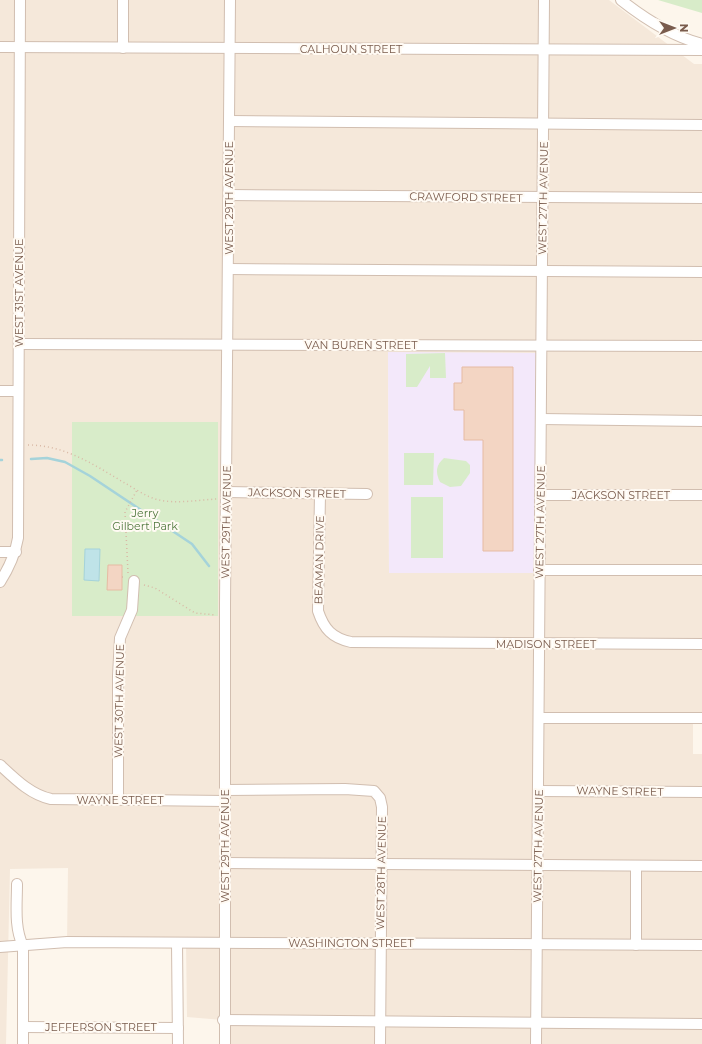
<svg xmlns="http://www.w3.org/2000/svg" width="702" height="1044" viewBox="0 0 702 1044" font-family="Montserrat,sans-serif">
	<rect width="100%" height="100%" fill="#fdf6ec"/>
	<!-- residential -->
	<path fill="#f5e8da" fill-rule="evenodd" d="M0,0h609l85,64h8v659l-9,1v30h9v290h-479v-24l-36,-3 -1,-74 -119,-1 1,-74 -58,1 -4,175h-6zM388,353h153l-152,220z"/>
	<!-- education -->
	<polygon fill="#f3e8fa" points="388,352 542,353 539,573 389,573"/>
	<!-- green -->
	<g fill="#d8ecc9">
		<polygon points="658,0 702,0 702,13"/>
		<polygon points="445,353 446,378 430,378 430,366 417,387 406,387 406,354"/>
		<rect x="72" y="422" width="146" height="194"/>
		<polygon points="404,453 434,453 433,485 404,485"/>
		<path d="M444,458l22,3 4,4v8l-9,13 -11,1 -10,-5c-5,-10 -4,-17 4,-24z"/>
		<rect x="411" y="497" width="32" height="61"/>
	</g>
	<!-- water -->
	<polygon fill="#bfe3e8" stroke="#a5d3da" points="85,549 100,549 99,581 84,580"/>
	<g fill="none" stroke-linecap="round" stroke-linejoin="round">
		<!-- stream -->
		<g stroke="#a5d3da" stroke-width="2.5">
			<polyline points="31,459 47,458 65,462 90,476 192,544 209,566"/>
			<polyline points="0,460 2,460"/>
		</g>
	</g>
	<!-- building -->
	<g fill="#f3d5c3" stroke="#e6bba3">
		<polygon points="462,367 513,367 513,551 483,551 483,440 464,440 464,410 454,410 454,383 462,383"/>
		<polygon points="108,565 122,565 122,590 107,590"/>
	</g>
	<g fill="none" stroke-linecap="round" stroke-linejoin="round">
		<defs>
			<g id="minor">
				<polyline points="123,0 123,48"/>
				<path d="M621,0c24,19 50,36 81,44"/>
				<polyline points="0,47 702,50"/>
				<polyline points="230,121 702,125"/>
				<polyline points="229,195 702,198"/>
				<polyline points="229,269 702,272"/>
				<polyline points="19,344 702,346"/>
				<polyline points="0,391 18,391"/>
				<polyline points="541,419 702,421"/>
				<polyline points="227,492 367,494"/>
				<path d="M320,494l-2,117c6,18 14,27 33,31l351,2"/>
				<polyline points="540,495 702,495"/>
				<polyline points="0,552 16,552"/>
				<polyline points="539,570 702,570"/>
				<path d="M0,582c9,-14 15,-27 18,-44l2,-538"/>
				<polyline points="539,718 702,718"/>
				<path d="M0,765c15,14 31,30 51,34l174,2"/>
				<polyline points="225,790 345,789 374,791 380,798 382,807 380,1044"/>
				<polyline points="538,791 702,792"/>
				<polyline points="118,799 118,676 120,638 132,610 134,581"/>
				<polyline points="225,863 702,866"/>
				<path d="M17,884c0,21 -3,43 6,62v98"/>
				<polyline points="177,943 178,1044"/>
				<polyline points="636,945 636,866"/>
				<polyline points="0,947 67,942 702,945"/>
				<polyline points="223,1020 702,1024"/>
				<polyline points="23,1027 178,1028"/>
				<polyline points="225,1044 225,605 230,0"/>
				<polyline points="536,1044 544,0"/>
			</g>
		</defs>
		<!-- minor casing -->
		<use href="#minor" stroke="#d1beb0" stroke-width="12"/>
		<!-- path -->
		<g stroke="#d9b8a5" stroke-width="1.5" stroke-dasharray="1 3" stroke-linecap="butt">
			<path d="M28,445c36,0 65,19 95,37 11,6 23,15 36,18 18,4 39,0 58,-1"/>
			<polyline points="128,573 125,512 137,490"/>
			<polyline points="122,577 126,577"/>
			<polyline points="144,585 155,588 195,613 216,615"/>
		</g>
		<!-- minor -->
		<use href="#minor" stroke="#fff" stroke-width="10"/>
	</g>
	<g text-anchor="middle" stroke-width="4" stroke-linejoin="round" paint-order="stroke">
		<!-- street labels -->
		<g font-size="11" fill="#7a5c4d" stroke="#fffaf3">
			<text x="351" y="53">CALHOUN STREET</text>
			<text transform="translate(466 197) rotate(1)" y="4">CRAWFORD STREET</text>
			<text transform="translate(229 198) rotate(-90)" y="4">WEST 29TH AVENUE</text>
			<text transform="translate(543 198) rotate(-89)" y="4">WEST 27TH AVENUE</text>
			<text transform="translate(19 293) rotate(-90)" y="4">WEST 31ST AVENUE</text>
			<text x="361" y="349">VAN BUREN STREET</text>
			<text transform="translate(297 493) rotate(1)" y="4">JACKSON STREET</text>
			<text x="621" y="499">JACKSON STREET</text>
			<text transform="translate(226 522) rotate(-89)" y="4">WEST 29TH AVENUE</text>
			<text transform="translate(540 522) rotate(-89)" y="4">WEST 27TH AVENUE</text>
			<text transform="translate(319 560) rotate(-89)" y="4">BEAMAN DRIVE</text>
			<text x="546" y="648">MADISON STREET</text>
			<text transform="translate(119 701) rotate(-89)" y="4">WEST 30TH AVENUE</text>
			<text transform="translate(620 791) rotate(1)" y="4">WAYNE STREET</text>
			<text x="120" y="804">WAYNE STREET</text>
			<text transform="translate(225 846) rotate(-90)" y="4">WEST 29TH AVENUE</text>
			<text transform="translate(538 846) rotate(-89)" y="4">WEST 27TH AVENUE</text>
			<text transform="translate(381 873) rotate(-89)" y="4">WEST 28TH AVENUE</text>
			<text x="351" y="947">WASHINGTON STREET</text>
			<text x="101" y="1031">JEFFERSON STREET</text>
		</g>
		<!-- park labels -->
		<g font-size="11" fill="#537a41" stroke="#fffaf3">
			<text x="145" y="517">Jerry<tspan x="145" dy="13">Gilbert Park</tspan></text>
		</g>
	</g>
	<!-- north arrow -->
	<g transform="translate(674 28) rotate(90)" stroke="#fffaf3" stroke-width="3" paint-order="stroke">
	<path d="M0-3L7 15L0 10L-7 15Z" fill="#7a5c4d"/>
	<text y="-6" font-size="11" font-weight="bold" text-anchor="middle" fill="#7a5c4d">N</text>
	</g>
</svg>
